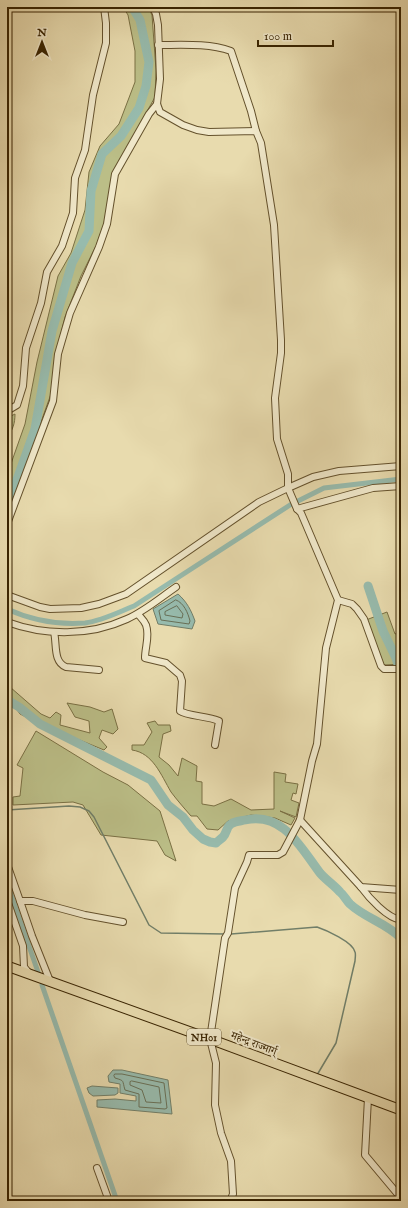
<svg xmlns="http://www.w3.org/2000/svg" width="408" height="1208" viewBox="0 0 408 1208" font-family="'IM FELL English','Noto Serif Devanagari',serif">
	<rect width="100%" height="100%" fill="#e8dbae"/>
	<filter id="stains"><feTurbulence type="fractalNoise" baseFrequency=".005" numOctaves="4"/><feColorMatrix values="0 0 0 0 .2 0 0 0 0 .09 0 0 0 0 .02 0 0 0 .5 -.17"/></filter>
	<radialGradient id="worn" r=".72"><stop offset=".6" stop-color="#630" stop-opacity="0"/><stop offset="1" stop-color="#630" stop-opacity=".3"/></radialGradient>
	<!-- green -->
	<g fill="#bbbe87" stroke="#7a7044">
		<polygon points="123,7 148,7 152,15 156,70 155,97 125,151 111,182 104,224 96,246 81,276 65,317 55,358 51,394 27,461 7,509 7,475 25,424 37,362 58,276 71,253 85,210 89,172 100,146 119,124 135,82 135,51 128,15"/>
		<path d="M15,414c0,9 -2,16 -8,23v-19z"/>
		<polygon points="387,612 395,634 401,632 401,664 384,665 366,620"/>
		<polygon points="7,682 10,687 41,714 50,718 56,712 61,715 60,725 90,733 89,721 75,717 67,703 90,707 104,712 112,709 118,729 113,734 102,730 99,738 107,747 104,750 36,722 20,714 7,695"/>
		<path d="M155,721l3,4h12l1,6 -8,3 -4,23 10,8 9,11 4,-18 15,8 -1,15 6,1v22l12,2 17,-7 20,11 23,-1v-37l12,2 -1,8 13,2 -2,10 -3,-1 -2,7 8,3 -3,14 -16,-6 15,7 -4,7 -16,-7 -24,-3 -23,6 -10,9 -11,-1 -10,-13h-6c-7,-8 -14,-16 -20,-24 -10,-17 -18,-39 -39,-42v-5h12l8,-13 -5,-9z"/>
		<polygon points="36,731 103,772 128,785 160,811 176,861 165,855 157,841 101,835 83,805 73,802 13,805 13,797 20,796 23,768 17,765"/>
	</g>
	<!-- water -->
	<g fill="#97bbad" stroke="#717e68">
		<path d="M178,594c9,8 13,16 17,27l-3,8 -34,-5 -5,-15z"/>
		<polygon points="113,1070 122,1070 168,1080 172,1114 97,1107 97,1100 115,1099 136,1101 136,1096 120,1093 120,1084 109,1082 108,1076"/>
		<polygon points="92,1086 118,1088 118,1093 115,1095 93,1096 89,1093 87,1088"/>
	</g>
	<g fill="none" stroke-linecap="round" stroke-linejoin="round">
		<!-- shore -->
		<g stroke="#686f56" stroke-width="1">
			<path d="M176,600c8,3 12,13 14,21l-1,3 -28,-4 -2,-9z"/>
			<polygon points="177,606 183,614 182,618 165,615 165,612"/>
			<path d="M115,1074h7l42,9 3,25 -2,1 -26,-2v-13l-14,-4c-3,-10 0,-9 -10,-12l-1,-2z"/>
			<polygon points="132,1081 159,1087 161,1103 146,1102 142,1090 130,1085 130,1082"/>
		</g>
		<!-- stream -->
		<g stroke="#717e68" stroke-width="1.5">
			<polyline points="394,7 401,17"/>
			<polyline points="7,810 69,806 80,807 89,811 94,817 149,925 161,933 225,934"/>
			<path d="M231,934l86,-7c9,3 36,15 38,25 1,2 0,7 0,9l-19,82 -19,32"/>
		</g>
		<!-- canal -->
		<g stroke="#97bbad" stroke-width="5">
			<path d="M7,609c24,11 52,16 78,14 17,-2 34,-11 49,-17l156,-101 34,-17 77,-9"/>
			<polyline points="7,883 38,972"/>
			<polyline points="42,985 117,1201"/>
		</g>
		<!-- river -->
		<g stroke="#97bbad" stroke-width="9">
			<polyline points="7,508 35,429 52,331 72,263 89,231 91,191 102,154 121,136 139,108 146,86 149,62 140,20 132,7"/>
			<polyline points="368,586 383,631 396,658 401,673"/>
			<path d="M7,697l2,4 10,6 21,17 111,56 17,25 15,12 10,13 10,9 7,3 6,1c2,-2 5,-4 7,-6 4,-4 3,-10 8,-13 4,-3 10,-3 14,-4 38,-9 56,28 75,53 6,7 14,12 20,19 4,3 6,8 10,12 15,14 36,19 51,34"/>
		</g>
		<defs>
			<g id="minor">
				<polyline points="153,7 156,14 158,25 160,79 157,104 160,112 183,125 197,130 209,132 256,131 261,143 274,225 281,340 281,353 275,398 277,439 288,474 288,488 297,509 301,513 338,600 326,648 317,744 312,761 300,820 283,852 278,855 249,855 247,862 235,888 228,933 225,938 210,1039 216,1063 215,1105 221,1133 231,1161 233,1194 230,1201"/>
				<path d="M158,45c24,0 50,-2 73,6l20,60 5,20"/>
				<polyline points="7,411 17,405 23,386 26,348 41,303 47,272 62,246 73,213 75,178 85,150 93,95 106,43 106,23 104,7"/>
				<polyline points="297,509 373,488 401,486"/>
				<polyline points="7,524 53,401 58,354 70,313 99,247 107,224 115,174 149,114 157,104"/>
				<polyline points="7,595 40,607 50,609 81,608 99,604 126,594 259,502 288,488 313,477 339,471 401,466"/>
				<polyline points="338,600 352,604 357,609 364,619 381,666 384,669 401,669"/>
				<path d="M138,614c2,3 6,6 8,11 4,11 -1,22 -1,33l21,5 14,12 2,6 -2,30c7,5 28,5 39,10l-4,24"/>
				<path d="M7,622c38,14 83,14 120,-3 18,-8 33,-21 49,-32"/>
				<path d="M54,632c3,12 -1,30 12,35l33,3"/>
				<polyline points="300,820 361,887 401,890"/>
				<polyline points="7,864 20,901"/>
				<path d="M361,887c8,11 26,31 40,33"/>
				<polyline points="7,900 23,946 24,967 29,973"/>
				<polyline points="50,981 32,936 20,901 33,901 85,915 123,922"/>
				<polyline points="368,1098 365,1155 401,1198"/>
				<polyline points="97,1168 109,1201"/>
			</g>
			<polyline id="highway" points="7,966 210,1039 401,1110"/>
		</defs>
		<!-- minor casing -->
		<use href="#minor" stroke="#64512c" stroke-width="8"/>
		<!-- highway casing -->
		<use href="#highway" stroke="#382300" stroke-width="11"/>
		<!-- minor -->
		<use href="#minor" stroke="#f0e8ca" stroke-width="6"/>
		<!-- highway -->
		<use href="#highway" stroke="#e8dbae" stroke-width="9"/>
	</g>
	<g text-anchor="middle" stroke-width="4" stroke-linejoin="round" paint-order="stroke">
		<!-- shield labels -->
		<rect fill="#f0e8ca" stroke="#6f5e3d" stroke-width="1" x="187" y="1029" width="34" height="16" rx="3"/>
		<g font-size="10" font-weight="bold" fill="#382300">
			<text x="204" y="1041">NH01</text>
		</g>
		<!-- street labels -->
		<g font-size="11" fill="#382300" stroke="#f0e8ca">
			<text transform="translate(254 1043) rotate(21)" y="4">महेन्द्र राज्मार्ग्</text>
		</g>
	</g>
	<!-- margin -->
	<rect width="408" height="1208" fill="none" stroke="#e8dbae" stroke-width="24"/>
	<rect x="8" y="8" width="392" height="1192" fill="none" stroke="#382300" stroke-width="2"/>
	<rect x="12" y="12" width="384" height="1184" fill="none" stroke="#382300"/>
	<!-- north arrow -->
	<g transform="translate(42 42)" stroke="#f0e8ca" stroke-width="3" paint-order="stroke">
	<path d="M0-3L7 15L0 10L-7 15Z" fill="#382300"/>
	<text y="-6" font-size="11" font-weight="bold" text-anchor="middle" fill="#382300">N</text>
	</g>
	<!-- scale -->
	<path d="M258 40v6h75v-6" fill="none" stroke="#382300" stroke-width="2"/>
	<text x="264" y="40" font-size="12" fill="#382300" stroke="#f0e8ca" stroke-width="3" paint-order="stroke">100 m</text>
	<rect width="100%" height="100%" filter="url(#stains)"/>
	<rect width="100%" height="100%" fill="url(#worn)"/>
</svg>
